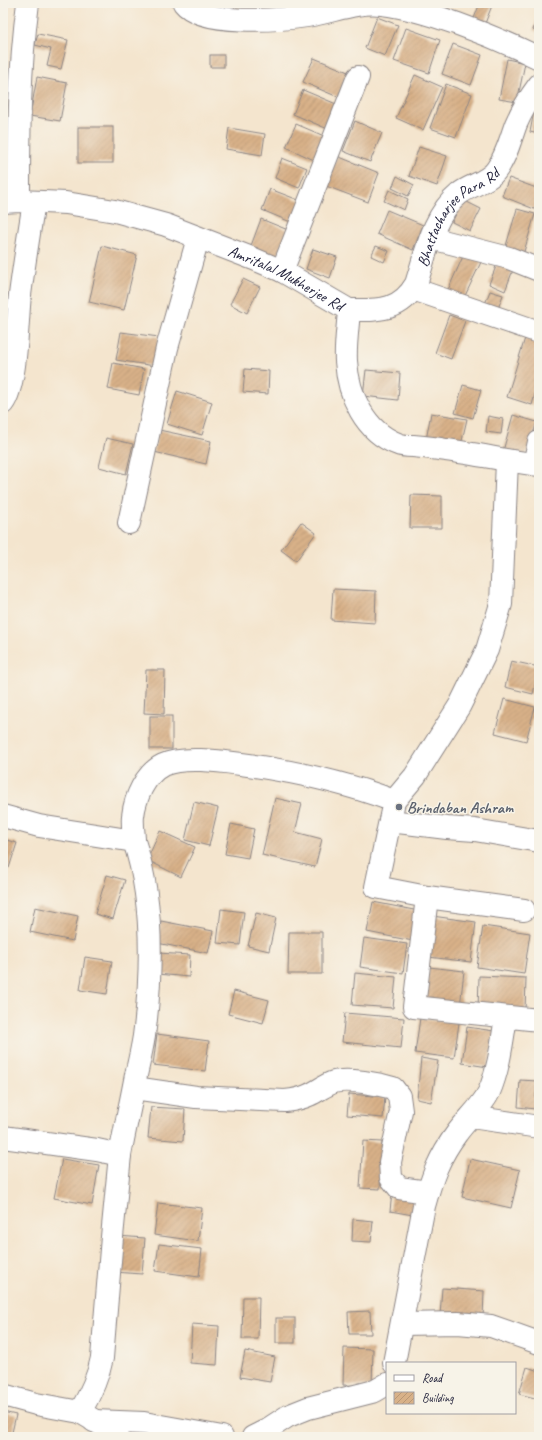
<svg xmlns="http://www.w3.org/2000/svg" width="542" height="1440" viewBox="0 0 542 1440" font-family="Caveat,sans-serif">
	<defs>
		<pattern id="building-hatch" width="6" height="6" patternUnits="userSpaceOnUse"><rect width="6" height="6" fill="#d8b188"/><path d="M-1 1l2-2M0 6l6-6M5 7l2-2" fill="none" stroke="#b99876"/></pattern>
	</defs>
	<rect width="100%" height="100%" fill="#f7f3e8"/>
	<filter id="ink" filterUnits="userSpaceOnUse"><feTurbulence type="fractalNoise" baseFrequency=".025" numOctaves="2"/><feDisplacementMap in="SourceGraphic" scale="8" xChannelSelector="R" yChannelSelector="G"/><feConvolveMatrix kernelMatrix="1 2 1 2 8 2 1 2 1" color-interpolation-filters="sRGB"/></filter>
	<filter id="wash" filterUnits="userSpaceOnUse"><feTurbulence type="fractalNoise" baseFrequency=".012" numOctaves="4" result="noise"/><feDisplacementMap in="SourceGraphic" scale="16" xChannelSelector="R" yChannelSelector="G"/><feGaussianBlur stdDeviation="0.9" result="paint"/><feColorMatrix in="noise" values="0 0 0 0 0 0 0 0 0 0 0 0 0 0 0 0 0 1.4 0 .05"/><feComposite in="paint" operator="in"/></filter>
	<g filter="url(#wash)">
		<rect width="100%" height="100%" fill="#f4e5ce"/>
		<g id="blocks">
			<!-- building -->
			<g fill="url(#building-hatch)">
				<polygon points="480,3 493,3 484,26 473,21"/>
				<polygon points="539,14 539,33 533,30"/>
				<polygon points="377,17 398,25 385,56 365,48"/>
				<polygon points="406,28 440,40 429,73 394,61"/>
				<polygon points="38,34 68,40 61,69 47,66 51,49 35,45"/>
				<polygon points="453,44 482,55 471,85 442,74"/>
				<rect x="210" y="55" width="14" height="12"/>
				<polygon points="314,58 348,72 338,97 303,82"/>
				<polygon points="507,59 525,63 517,102 499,99"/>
				<polygon points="415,75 442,87 423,130 396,118"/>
				<polygon points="37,77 67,83 60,121 30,116"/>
				<polygon points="446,84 472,94 456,137 430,128"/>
				<polygon points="303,90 341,106 330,130 293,114"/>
				<polygon points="535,106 539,107 539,134 530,132"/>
				<polygon points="355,121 382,133 370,162 343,151"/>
				<polygon points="296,124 324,136 314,160 286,147"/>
				<rect x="78" y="127" width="35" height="36"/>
				<polygon points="229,128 265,134 262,155 226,149"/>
				<polygon points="419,147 447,156 437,186 409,176"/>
				<polygon points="337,156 379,173 368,202 326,186"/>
				<polygon points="282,158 307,168 299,188 275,178"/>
				<polygon points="397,176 414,185 408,196 392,188"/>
				<polygon points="509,178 539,189 539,211 502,196"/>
				<polygon points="270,189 301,201 293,223 262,210"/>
				<polygon points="389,190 408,199 404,210 384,201"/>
				<polygon points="463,200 481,209 470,231 452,222"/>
				<polygon points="517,209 535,214 523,255 505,249"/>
				<polygon points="387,210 423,225 413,250 377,234"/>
				<polygon points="261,219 288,230 276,262 249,251"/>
				<polygon points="102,246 137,255 124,310 89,302"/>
				<polygon points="376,246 389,251 384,262 371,256"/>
				<polygon points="313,249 337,257 330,278 306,269"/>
				<polygon points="465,252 482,260 463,300 447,292"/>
				<polygon points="497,264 513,270 505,291 489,284"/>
				<polygon points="243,279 260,287 247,313 230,304"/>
				<polygon points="490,291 503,295 496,314 483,309"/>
				<polygon points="449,315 465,321 451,359 435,353"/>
				<polygon points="121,332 159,337 155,366 116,360"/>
				<polygon points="525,338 539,342 539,380 532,405 507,397"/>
				<polygon points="113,363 144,369 139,395 108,389"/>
				<polygon points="245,369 269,371 268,394 243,392"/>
				<polygon points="366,370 400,373 398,400 363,396"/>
				<polygon points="463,385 481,390 473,418 455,413"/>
				<polygon points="177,391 212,402 202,435 167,424"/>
				<polygon points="431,413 467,419 461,445 426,440"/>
				<polygon points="513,415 537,422 525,457 503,451"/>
				<polygon points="488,416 503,419 501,434 486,432"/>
				<polygon points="159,430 211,441 206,464 154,452"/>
				<polygon points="106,438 133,444 126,474 99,467"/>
				<polygon points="411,495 442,496 442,528 410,528"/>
				<polygon points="301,522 316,533 296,561 281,550"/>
				<polygon points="333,589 376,591 375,623 331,620"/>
				<polygon points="511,661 539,667 533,694 505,687"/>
				<polygon points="146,670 165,670 164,714 144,713"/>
				<polygon points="504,699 535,707 526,741 495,733"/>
				<rect x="150" y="716" width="22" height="33"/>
				<polygon points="275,798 302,804 295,832 322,839 315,867 262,855"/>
				<polygon points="194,802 218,808 209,846 185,840"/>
				<polygon points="231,824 254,829 248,858 225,854"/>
				<polygon points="160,831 195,847 181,877 147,860"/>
				<polygon points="3,839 17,843 9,868 3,867"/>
				<polygon points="107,875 125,880 113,919 95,914"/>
				<polygon points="373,902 419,911 413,941 367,932"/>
				<polygon points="35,907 78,916 73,941 30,932"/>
				<polygon points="221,909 244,912 240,945 217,943"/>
				<polygon points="256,913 276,918 269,951 248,946"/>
				<polygon points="432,916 476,922 471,962 428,957"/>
				<polygon points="161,921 213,931 208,953 157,943"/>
				<polygon points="483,926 530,933 524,974 477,967"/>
				<polygon points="289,932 322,932 322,974 288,974"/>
				<polygon points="364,938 407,944 403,973 360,967"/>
				<polygon points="158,953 190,955 189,977 157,974"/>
				<polygon points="85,957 112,961 107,994 80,990"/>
				<polygon points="429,967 464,971 460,1007 425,1004"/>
				<polygon points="355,973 396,977 393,1008 352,1005"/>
				<polygon points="479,976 526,978 525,1012 478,1010"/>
				<polygon points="234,991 269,1000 263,1023 228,1014"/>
				<polygon points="345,1013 404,1018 401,1048 342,1042"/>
				<polygon points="420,1018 459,1023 454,1058 415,1053"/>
				<polygon points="467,1027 494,1031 488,1067 462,1063"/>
				<polygon points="157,1034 209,1041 205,1071 153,1065"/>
				<polygon points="421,1058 438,1061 431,1102 417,1099"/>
				<polygon points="520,1080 537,1081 535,1109 518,1107"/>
				<polygon points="349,1094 385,1097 383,1118 347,1115"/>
				<polygon points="151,1107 185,1109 183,1141 148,1138"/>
				<polygon points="363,1141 382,1142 380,1189 360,1188"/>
				<polygon points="62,1159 99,1165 92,1205 54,1198"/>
				<polygon points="470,1159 520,1170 511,1208 462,1197"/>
				<polygon points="392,1193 415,1196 413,1215 390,1211"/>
				<polygon points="158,1203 202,1208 198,1241 154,1235"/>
				<polygon points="353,1219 373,1221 371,1242 352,1241"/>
				<polygon points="117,1236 145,1238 142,1274 114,1272"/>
				<polygon points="159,1244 202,1249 199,1277 155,1271"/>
				<polygon points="442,1288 484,1291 483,1319 440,1316"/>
				<polygon points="243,1297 259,1297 258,1339 242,1339"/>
				<polygon points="370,1311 371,1334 349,1334 348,1312"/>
				<rect x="276" y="1318" width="19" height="25"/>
				<polygon points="192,1324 219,1326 217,1365 190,1363"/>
				<polygon points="344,1348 373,1349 372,1386 343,1385"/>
				<polygon points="245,1351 275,1357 270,1382 240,1377"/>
				<polygon points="527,1367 539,1371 539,1399 519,1394"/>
				<polygon points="3,1412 16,1415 11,1437 3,1437"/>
			</g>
		</g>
	</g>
	<g filter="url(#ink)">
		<use href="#blocks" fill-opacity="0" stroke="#8b8484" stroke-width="1"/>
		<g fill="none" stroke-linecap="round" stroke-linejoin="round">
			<defs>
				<g id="minor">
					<path d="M184,3c18,23 96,17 123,13 26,-4 49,-15 75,-12 26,3 51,11 76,20 28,10 54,21 81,34"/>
					<path d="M19,201c0,-67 0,-132 9,-198"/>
					<path id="s1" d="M3,202l16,-1 47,2 49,8 51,14 88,34 28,12 67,39c-1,17 -4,35 -3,51 2,34 19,71 52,83 4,2 10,2 15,2 11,1 22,2 33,4 31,4 62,11 93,15"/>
					<polyline points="431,238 509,258 539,270"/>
					<polyline points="282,271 358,77"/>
					<polyline points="413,289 539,332"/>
					<path id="s2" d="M349,310c29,0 51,2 67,-26 10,-31 17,-69 43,-90 11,-9 30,-12 38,-25 10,-14 13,-29 19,-45 6,-14 14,-27 23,-39"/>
					<path d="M3,403c14,-19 14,-82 17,-108 4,-31 9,-62 14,-93"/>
					<polyline points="534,464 539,442"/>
					<polyline points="129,523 167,348 198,238"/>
					<polyline points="394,801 415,776 460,705 487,650 501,604 507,461"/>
					<path d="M3,816l36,10 95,15c20,60 18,133 10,195 -2,13 -5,26 -8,39 -5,27 -11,53 -16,80"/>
					<polyline points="390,821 447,828 475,830 539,841"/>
					<path d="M134,841c0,-8 -2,-17 -1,-25 2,-18 12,-42 30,-51 19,-9 56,-4 78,-1 52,7 103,18 153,37l-18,86 51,10 97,13"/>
					<polyline points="427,897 414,1007 539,1020"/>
					<path d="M134,1088l62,9 89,4c9,-1 16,-2 24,-6 9,-4 16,-10 25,-13 14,-4 45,2 59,6l6,8 2,15 -11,51 1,16 8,10 29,4"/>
					<polyline points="471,1117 539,1127"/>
					<path d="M3,1137l94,13 23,5 -8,82 -10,121c-4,20 -12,37 -22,54"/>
					<polyline points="402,1324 458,1323 491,1326 539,1343"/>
					<path d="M394,1363l30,-157c8,-29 15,-49 33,-73 10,-14 24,-25 32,-41 10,-23 13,-50 17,-75"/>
					<polyline points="3,1395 36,1404 80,1412 112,1431 118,1437"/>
					<polyline points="94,1421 144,1423 222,1437"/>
					<polyline points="253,1437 265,1431 288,1416 308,1408 375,1391 387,1384"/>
				</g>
			</defs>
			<!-- minor casing -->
			<use href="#minor" stroke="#8b8484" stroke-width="24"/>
			<!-- minor -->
			<use href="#minor" stroke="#fff" stroke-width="22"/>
		</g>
	</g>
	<!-- markers -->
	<circle fill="#6b7280" stroke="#f7f3e8" stroke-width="1.5" cx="399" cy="807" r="4"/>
	<g text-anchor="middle" stroke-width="3" stroke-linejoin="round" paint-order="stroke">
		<!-- street labels -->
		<g font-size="16" fill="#22223b" stroke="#f7f3e8">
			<text dy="6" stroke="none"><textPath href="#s2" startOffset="159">Bhattacharjee Para Rd</textPath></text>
			<text dy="6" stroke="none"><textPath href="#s1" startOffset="297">Amritalal Mukherjee Rd</textPath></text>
		</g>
		<!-- worship labels -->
		<g font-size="16" font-weight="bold" fill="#5b616d" stroke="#f7f3e8" text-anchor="start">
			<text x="407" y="813">Brindaban Ashram</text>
		</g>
	</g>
	<!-- margin -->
	<rect width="542" height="1440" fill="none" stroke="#f7f3e8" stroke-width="16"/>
	<!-- legend -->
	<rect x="386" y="1362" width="130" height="52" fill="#f7f3e8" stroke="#a29fa3"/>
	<rect x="394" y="1375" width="20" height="6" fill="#ffffff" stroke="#a29fa3"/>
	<text x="422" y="1382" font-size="12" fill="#22223b">Road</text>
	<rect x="394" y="1392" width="20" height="12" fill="url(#building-hatch)" stroke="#a29fa3"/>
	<text x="422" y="1402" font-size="12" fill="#22223b">Building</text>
</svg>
